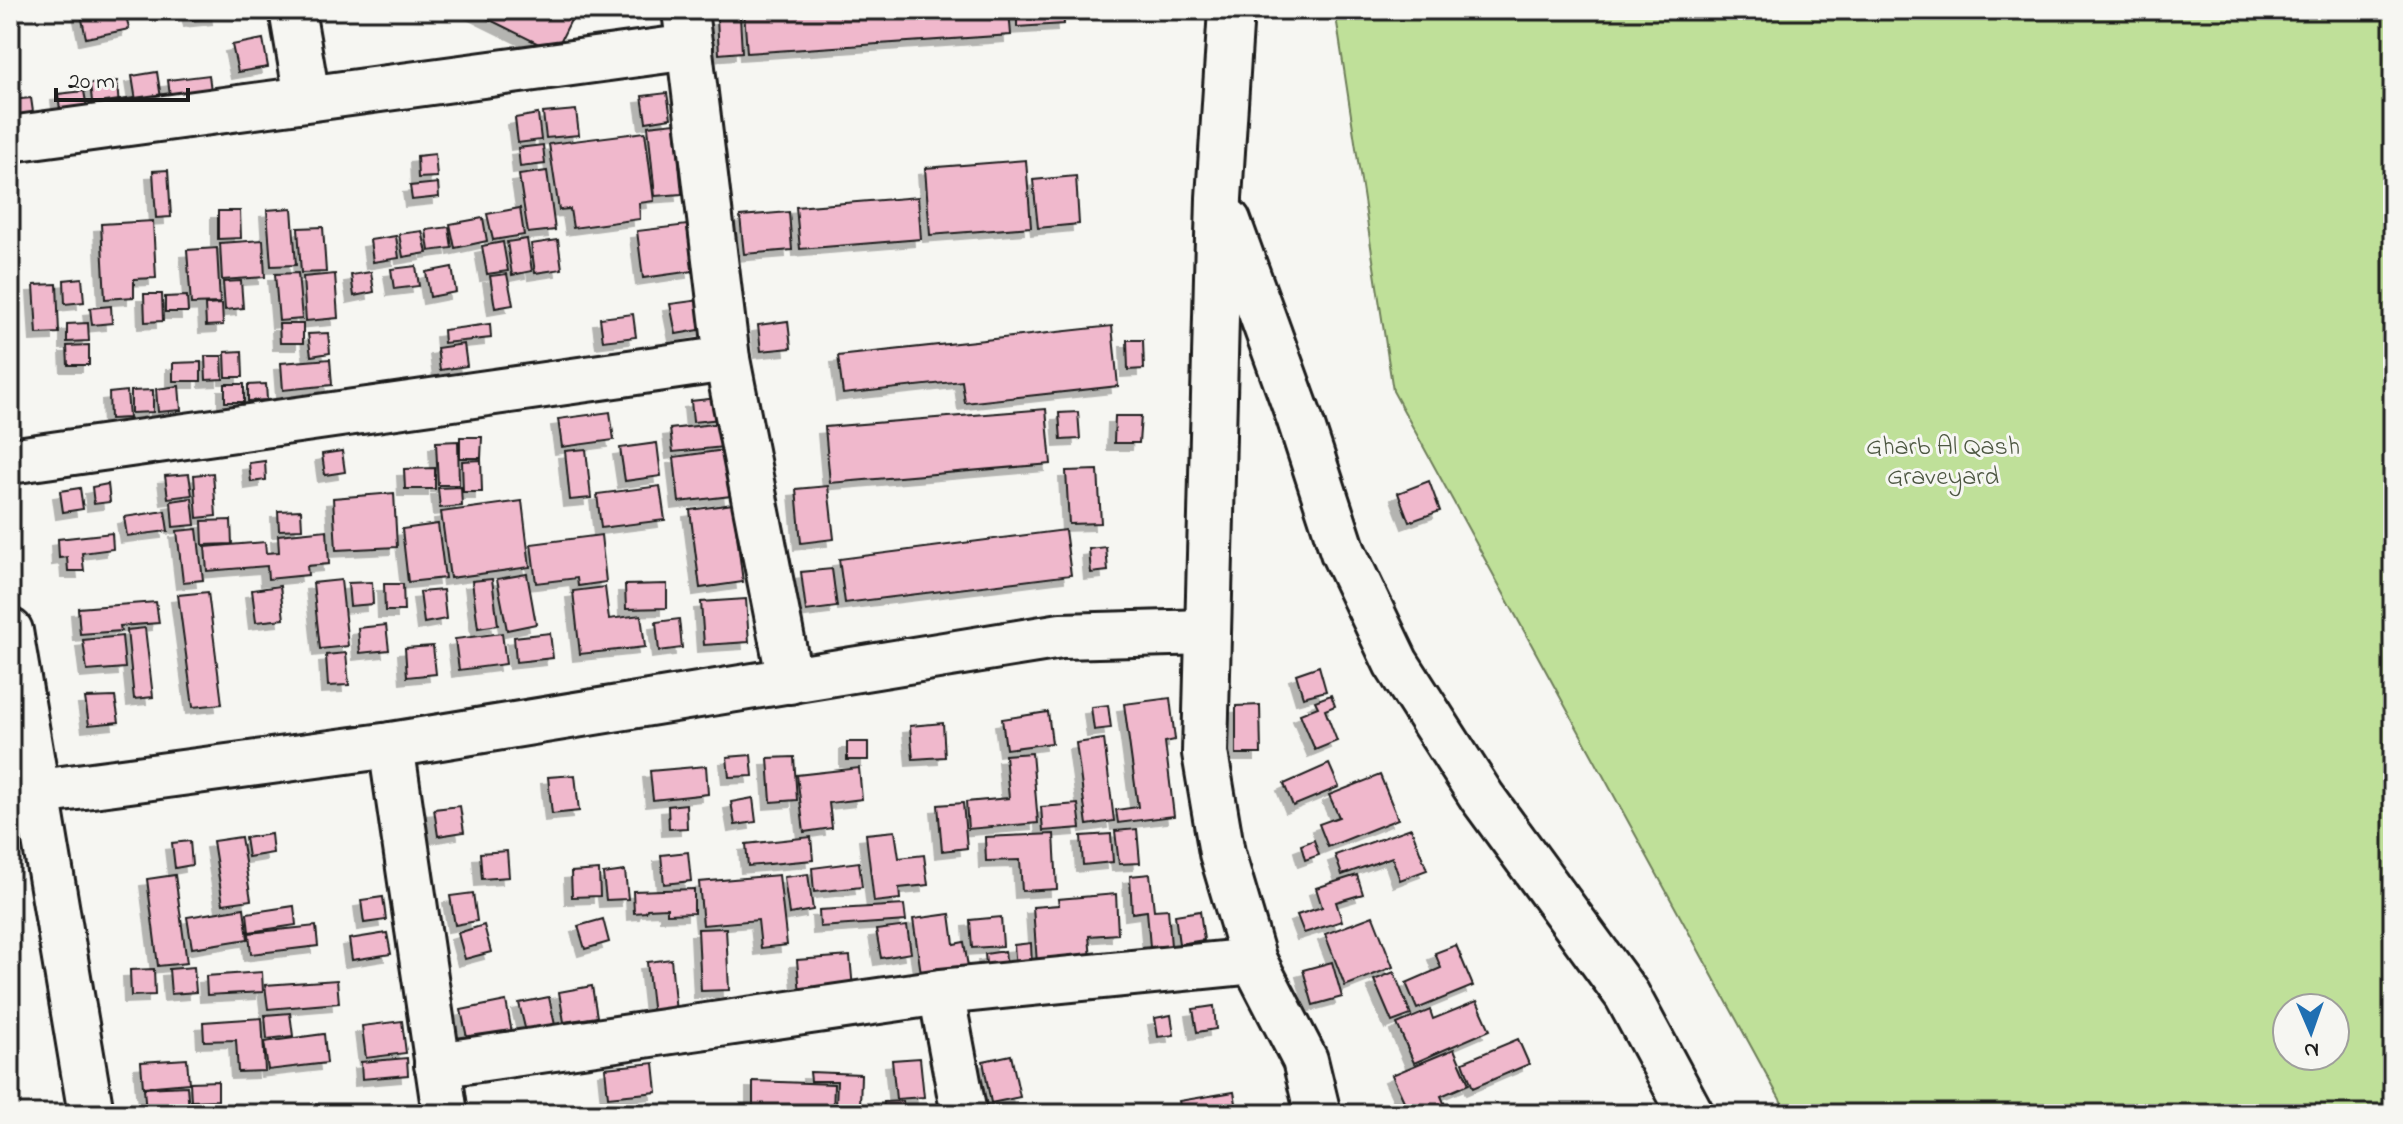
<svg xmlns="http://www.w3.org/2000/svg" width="2403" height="1124" viewBox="0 0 2403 1124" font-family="'Indie Flower',sans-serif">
	<defs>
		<filter id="shadow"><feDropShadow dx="-7" dy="7" stdDeviation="0" flood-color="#0004"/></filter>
	</defs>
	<rect width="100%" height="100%" fill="#f6f6f2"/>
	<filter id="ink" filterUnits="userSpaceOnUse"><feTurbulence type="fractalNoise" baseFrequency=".0125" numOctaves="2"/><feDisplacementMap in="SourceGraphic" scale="16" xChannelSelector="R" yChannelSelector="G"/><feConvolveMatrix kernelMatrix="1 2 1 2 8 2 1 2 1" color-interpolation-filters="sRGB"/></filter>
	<g filter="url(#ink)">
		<!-- green -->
		<path fill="#bfe099" stroke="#6e7e5a" stroke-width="2" fill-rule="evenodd" d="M1335,10h1058v1104h-605l-395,-723zM2287,1008h48v48h-48z"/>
		<!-- building -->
		<g fill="#f0b8cc" stroke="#1c1c1c" stroke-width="2" filter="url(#shadow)">
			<polygon points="80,10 125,10 129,29 86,38"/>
			<polygon points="189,10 218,10 219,17 191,20"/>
			<polygon points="470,10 576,10 555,52"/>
			<polygon points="764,10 1009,10 1011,35 747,53 744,11"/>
			<polygon points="1017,10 1063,10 1064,24 1017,27"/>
			<polygon points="740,17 742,52 719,54 717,18"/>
			<polygon points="263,39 268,67 238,72 232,45"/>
			<polygon points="157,72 161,98 136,101 132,76"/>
			<polygon points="209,75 212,99 171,104 168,80"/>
			<polygon points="117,81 119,108 93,110 90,84"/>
			<polygon points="84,91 88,114 61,118 58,94"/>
			<polygon points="667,93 671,118 646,122 642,96"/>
			<polygon points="31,98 34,119 13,122 10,100"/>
			<polygon points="576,110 579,135 546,138 543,113"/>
			<polygon points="538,114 541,140 518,143 515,118"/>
			<polygon points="675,123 682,194 655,196 648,126"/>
			<polygon points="645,132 654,201 639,203 640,219 573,228 570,209 559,210 549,144"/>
			<polygon points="543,145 545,164 520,167 518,148"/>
			<polygon points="435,154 437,177 418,178 417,156"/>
			<polygon points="1026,160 1031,227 930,235 925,168"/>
			<polygon points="168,170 171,217 156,218 153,171"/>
			<polygon points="547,171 555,230 528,233 519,175"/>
			<polygon points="1076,176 1079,224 1038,228 1033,180"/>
			<polygon points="438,183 439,197 412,200 410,186"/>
			<polygon points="918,197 921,239 800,249 796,207"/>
			<polygon points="292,208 296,265 271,266 267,210"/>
			<polygon points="520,208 524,235 493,240 487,214"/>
			<polygon points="218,211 240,211 241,238 218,239"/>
			<polygon points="789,212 792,250 744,254 740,216"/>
			<polygon points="483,218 487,241 455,248 450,224"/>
			<polygon points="153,221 156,278 134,279 134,297 105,299 101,224"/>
			<polygon points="687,225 693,271 643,278 637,231"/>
			<polygon points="323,227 326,272 301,273 298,228"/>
			<polygon points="449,227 452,248 429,251 426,230"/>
			<polygon points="422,231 427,253 403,257 399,234"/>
			<polygon points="396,236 399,258 373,262 370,240"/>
			<polygon points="527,239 532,271 512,275 507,242"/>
			<polygon points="263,240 265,277 222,280 220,243"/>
			<polygon points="558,240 562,269 535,273 531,244"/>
			<polygon points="503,242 508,271 487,274 482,246"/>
			<polygon points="217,248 220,303 191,304 187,250"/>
			<polygon points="416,266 419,286 394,289 391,269"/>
			<polygon points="452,267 456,292 430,297 426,272"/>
			<polygon points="371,272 374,292 354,296 351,275"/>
			<polygon points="298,273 302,319 279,321 275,274"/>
			<polygon points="335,274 338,318 306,321 303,277"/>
			<polygon points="507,274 513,305 495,308 490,276"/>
			<polygon points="82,278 84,302 65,304 64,280"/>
			<polygon points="241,281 243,308 225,310 223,282"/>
			<polygon points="57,284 59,333 37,334 34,285"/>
			<polygon points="144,294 162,294 163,321 145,322"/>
			<polygon points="187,296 188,312 165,312 165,297"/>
			<polygon points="700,300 705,329 676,334 670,304"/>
			<polygon points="222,304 223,325 206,326 205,305"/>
			<polygon points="111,306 112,323 92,325 90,308"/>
			<polygon points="633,314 636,337 603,341 600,318"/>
			<polygon points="788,321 791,348 761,351 758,325"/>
			<polygon points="88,323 89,341 67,342 67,324"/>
			<polygon points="279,324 303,324 303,343 280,343"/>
			<polygon points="490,324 491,338 444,343 443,330"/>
			<polygon points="1112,326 1118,386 965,403 962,381 843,394 838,356"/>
			<polygon points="328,333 330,353 311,356 308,334"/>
			<polygon points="1127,340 1143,340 1144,369 1128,370"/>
			<polygon points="464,344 467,366 440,370 437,348"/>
			<polygon points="89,345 89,365 68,365 67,346"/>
			<polygon points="242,351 243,377 226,377 225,352"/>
			<polygon points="205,356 222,356 223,379 206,380"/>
			<polygon points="330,359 332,385 283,390 281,363"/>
			<polygon points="201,362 201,381 173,381 173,363"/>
			<rect x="225" y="384" width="19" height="18"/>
			<polygon points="266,384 267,400 248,401 248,385"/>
			<polygon points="179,386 181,410 158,412 156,389"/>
			<polygon points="153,390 153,412 131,413 131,391"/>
			<polygon points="127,391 129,418 110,419 109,393"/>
			<polygon points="718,398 720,419 693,422 691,401"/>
			<polygon points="1046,409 1051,464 830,483 825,427"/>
			<polygon points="610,412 614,440 562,447 558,419"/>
			<polygon points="1078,412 1080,439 1061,440 1059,413"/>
			<polygon points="1115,416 1141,416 1139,443 1114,443"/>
			<polygon points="722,423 724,447 673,452 670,429"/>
			<polygon points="460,437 482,437 481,458 460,458"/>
			<polygon points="458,441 459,485 438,485 436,442"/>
			<polygon points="657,443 661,476 625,481 620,448"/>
			<polygon points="586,449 591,498 570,500 565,451"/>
			<polygon points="725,450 731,496 679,502 674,457"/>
			<polygon points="342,451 345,472 325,475 322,454"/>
			<polygon points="481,460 482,492 463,492 462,461"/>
			<polygon points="265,461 266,480 251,482 249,463"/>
			<polygon points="435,468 435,489 405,489 404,469"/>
			<polygon points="1098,470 1101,523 1069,524 1066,471"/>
			<polygon points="213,473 216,516 197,518 194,475"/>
			<polygon points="189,474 192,495 168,498 165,476"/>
			<polygon points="1429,481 1440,511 1409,522 1398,493"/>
			<polygon points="108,484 110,502 94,504 92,487"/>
			<polygon points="660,486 665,520 601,528 597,494"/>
			<polygon points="828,486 834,539 801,543 796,489"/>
			<polygon points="461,487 462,506 440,508 438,488"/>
			<polygon points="80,488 83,509 63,512 60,491"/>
			<polygon points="394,493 397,547 336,550 333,498"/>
			<polygon points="192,498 195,525 173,527 171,501"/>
			<polygon points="522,501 530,567 450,578 441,512"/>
			<polygon points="733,504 743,582 700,588 690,510"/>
			<polygon points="301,510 302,529 279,530 278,511"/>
			<polygon points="165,511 168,531 127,536 124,517"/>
			<polygon points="231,520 232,544 203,545 202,521"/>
			<polygon points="438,524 445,578 408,582 402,529"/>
			<polygon points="197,529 203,580 183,582 177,531"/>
			<polygon points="327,530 329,564 307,566 308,575 268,579 267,566 207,571 205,547 265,542 266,553 279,552 278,535"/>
			<polygon points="1065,530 1071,575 845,603 839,559"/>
			<polygon points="112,533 113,549 82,553 84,571 68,571 67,557 59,558 58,539"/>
			<polygon points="601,535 606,582 578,586 577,578 536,583 531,544"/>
			<polygon points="1106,547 1108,571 1091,573 1089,549"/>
			<polygon points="832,569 837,607 806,611 801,572"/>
			<polygon points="527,574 536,624 507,630 497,579"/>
			<polygon points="492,579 498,625 478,628 472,581"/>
			<polygon points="341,580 348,646 320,649 313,583"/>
			<polygon points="372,582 373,604 350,606 348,583"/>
			<polygon points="384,584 403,584 404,611 385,611"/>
			<polygon points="667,584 667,608 626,609 625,585"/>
			<polygon points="280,586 284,619 256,622 252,590"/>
			<polygon points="605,587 609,619 641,615 645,647 580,654 573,591"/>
			<polygon points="443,590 446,619 424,623 420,592"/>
			<polygon points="208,592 222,704 193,707 178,595"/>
			<polygon points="746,599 749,642 704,645 701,602"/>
			<polygon points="156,602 159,623 120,626 121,631 80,634 78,608"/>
			<polygon points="679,619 682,648 659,651 656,622"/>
			<polygon points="386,625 389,650 360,653 358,628"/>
			<polygon points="145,628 153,697 134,699 127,630"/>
			<polygon points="502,633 506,664 459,670 455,639"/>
			<polygon points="550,633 553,658 516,662 514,637"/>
			<polygon points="122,636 125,668 87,671 83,640"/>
			<polygon points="433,646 436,674 407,677 405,648"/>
			<polygon points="346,653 349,685 328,686 326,655"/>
			<polygon points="1319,666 1326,691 1303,697 1296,674"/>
			<polygon points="1331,695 1335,706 1325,710 1337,741 1315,750 1300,714 1318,707 1315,701"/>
			<polygon points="115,697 119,722 89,725 85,698"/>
			<polygon points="1170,698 1175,740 1165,742 1174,816 1118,823 1116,810 1138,807 1124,704"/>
			<polygon points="1108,705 1111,728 1094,730 1091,707"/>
			<polygon points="1260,705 1261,754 1236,754 1236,706"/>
			<polygon points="1048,712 1052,743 1006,749 1002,719"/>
			<polygon points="943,723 945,757 913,759 910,726"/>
			<polygon points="1104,739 1114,821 1087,825 1076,743"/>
			<rect x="847" y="742" width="21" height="18"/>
			<polygon points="1032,753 1038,823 968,829 966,802 1009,798 1005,755"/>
			<polygon points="751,755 753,776 729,777 727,757"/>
			<polygon points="794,757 797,800 771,802 768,758"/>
			<polygon points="1329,764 1339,787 1293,806 1284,784"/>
			<polygon points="706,766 708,794 653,800 650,771"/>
			<polygon points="859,768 862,799 829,803 832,828 804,832 797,775"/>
			<polygon points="575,775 579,811 552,814 548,777"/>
			<polygon points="1380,775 1398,819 1328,847 1319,824 1339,817 1329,795"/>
			<polygon points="753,798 756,822 735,825 731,802"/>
			<polygon points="963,803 967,848 942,851 938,805"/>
			<polygon points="686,804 687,828 669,829 668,806"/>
			<polygon points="1078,804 1081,828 1043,831 1041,807"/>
			<polygon points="460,806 464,832 438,836 434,809"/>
			<polygon points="1411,828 1427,870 1400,880 1392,857 1342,875 1335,855"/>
			<polygon points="1137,829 1140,863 1119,864 1115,831"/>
			<polygon points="895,831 899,858 924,855 928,885 899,888 900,899 874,902 866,834"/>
			<polygon points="271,834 273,853 248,857 245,838"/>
			<polygon points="1054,834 1057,889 1022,891 1020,860 986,861 985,837"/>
			<polygon points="1111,834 1113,862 1083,865 1081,836"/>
			<polygon points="241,837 251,900 223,904 213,841"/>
			<polygon points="811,837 813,860 748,866 746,844"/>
			<polygon points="1314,840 1319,855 1305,860 1301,845"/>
			<polygon points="190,841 192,865 175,868 172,843"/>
			<polygon points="507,851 509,877 482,879 480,853"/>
			<polygon points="688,852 691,881 664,884 661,855"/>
			<polygon points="859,862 862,887 814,892 812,868"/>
			<polygon points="599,870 600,896 572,897 571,872"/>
			<polygon points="625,871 628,899 606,900 603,874"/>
			<polygon points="808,874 813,910 789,914 784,877"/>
			<polygon points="1150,874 1154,910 1168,909 1171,946 1150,947 1147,911 1132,913 1130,876"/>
			<polygon points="175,875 187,963 158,966 147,879"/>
			<polygon points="779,875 787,945 761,948 758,920 703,925 699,882"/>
			<polygon points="1357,875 1363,894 1336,902 1342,921 1304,933 1297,915 1322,907 1316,888"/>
			<polygon points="694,889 694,913 667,914 667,908 647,909 646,912 634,913 633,891"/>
			<polygon points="473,893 477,921 455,925 450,896"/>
			<polygon points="1116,894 1118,934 1089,936 1091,959 1037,964 1033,907 1059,905 1058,899"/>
			<polygon points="383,897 386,920 364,923 361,900"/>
			<polygon points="904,905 906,921 820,927 819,910"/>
			<polygon points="294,906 296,925 249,932 247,913"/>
			<polygon points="244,908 248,939 192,948 187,917"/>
			<polygon points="1200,911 1204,940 1179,944 1175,915"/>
			<polygon points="950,914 954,944 964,942 969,973 922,980 913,919"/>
			<polygon points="1373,916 1393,967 1345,986 1325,934"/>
			<polygon points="1001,917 1003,946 972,948 970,920"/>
			<polygon points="603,919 609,942 585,949 578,926"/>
			<polygon points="484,925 491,952 465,959 458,933"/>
			<polygon points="316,926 318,946 251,954 249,933"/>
			<polygon points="907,926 911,953 881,958 876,930"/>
			<polygon points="726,928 729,990 701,991 698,929"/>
			<polygon points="387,933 391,954 352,960 349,939"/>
			<polygon points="1031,943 1032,967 1016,968 1014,945"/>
			<polygon points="1456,945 1473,986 1417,1009 1406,983 1441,968 1435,953"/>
			<polygon points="1005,951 1007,970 987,973 985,954"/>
			<polygon points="850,956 853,989 800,994 797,960"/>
			<polygon points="671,959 676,1013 653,1016 647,962"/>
			<polygon points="1332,962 1342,997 1313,1005 1303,970"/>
			<polygon points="194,967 196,992 171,994 169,969"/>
			<polygon points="154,969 155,995 131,996 130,970"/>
			<polygon points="262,972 263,992 207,995 206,976"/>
			<polygon points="1394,972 1411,1015 1392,1022 1374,980"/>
			<polygon points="337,980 339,1003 268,1009 265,985"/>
			<polygon points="592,986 597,1017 564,1022 559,992"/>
			<polygon points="549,997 555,1025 526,1032 519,1003"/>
			<polygon points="506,1001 512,1033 468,1042 461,1010"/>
			<polygon points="1477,1001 1490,1030 1414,1063 1397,1024 1430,1010 1433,1019"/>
			<polygon points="1214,1006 1216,1029 1197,1032 1193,1009"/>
			<polygon points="290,1013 293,1036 267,1039 265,1015"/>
			<polygon points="1171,1015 1174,1035 1158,1037 1155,1018"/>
			<polygon points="262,1018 265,1071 238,1072 236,1040 204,1041 203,1022"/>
			<polygon points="402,1021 406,1053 366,1058 362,1026"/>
			<polygon points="324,1034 327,1063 268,1070 264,1042"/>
			<polygon points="1518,1039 1529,1064 1473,1088 1463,1062"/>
			<polygon points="1454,1049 1469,1084 1441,1096 1449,1114 1420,1114 1417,1106 1408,1110 1392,1075"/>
			<polygon points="1011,1055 1020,1097 991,1103 983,1061"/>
			<polygon points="407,1058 408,1075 362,1079 361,1062"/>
			<polygon points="920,1058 924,1097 896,1099 892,1060"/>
			<polygon points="187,1059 189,1083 143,1087 141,1062"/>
			<polygon points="654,1063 657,1092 608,1097 605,1068"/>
			<polygon points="810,1072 861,1074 860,1108 836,1107 837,1081 811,1081"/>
			<polygon points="218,1081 218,1100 191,1101 190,1082"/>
			<polygon points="753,1081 834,1084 833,1114 753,1114"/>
			<polygon points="187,1086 189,1111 146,1114 144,1088"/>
			<polygon points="1234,1092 1238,1114 1182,1114 1179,1101"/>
			<polygon points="903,1101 904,1114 883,1114 884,1102"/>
			<polygon points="624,1106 625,1114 591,1114 590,1110"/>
		</g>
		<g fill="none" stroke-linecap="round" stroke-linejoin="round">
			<defs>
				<g id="minor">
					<polyline points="292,10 307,97"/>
					<polyline points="685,10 727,359 790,681"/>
					<polyline points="1231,10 1219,198 1205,753 1222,853 1254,961 1305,1060 1318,1114"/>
					<polyline points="10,139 690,47"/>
					<polyline points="1228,221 1299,417 1343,552 1396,663 1482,797 1627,995 1691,1114"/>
					<polyline points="10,461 727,359"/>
					<polyline points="10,631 91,1114"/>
					<polyline points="391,745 445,1114"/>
					<polyline points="10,796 391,745 1061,636 1208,632"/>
					<polyline points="941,992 964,1114"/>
					<polyline points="437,1065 941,992 1254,961"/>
				</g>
			</defs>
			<!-- minor casing -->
			<use href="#minor" stroke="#1c1c1c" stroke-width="50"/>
			<!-- minor -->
			<use href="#minor" stroke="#f6f6f2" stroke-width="44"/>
		</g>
	</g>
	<g text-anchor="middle" stroke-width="6" stroke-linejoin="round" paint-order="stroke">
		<!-- park labels -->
		<g font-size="26" fill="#4d5742" stroke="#f6f6f2">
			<text x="1943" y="454">Gharb Al Qash<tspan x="1943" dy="30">Graveyard</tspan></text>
		</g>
	</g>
	<!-- margin -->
	<rect width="2403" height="1124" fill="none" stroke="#f6f6f2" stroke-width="40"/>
	<rect x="20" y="20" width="2363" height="1084" fill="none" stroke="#1c1c1c" stroke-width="3" filter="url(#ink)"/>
	<!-- north arrow -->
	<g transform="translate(2311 1032) rotate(178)"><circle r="38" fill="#f6f6f2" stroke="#9f9f9c" stroke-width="2"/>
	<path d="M0-6L14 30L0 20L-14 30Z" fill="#1f6fb2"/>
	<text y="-12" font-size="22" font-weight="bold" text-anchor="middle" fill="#1c1c1c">N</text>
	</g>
	<!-- scale -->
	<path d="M56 88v12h132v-12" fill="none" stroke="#1c1c1c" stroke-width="4"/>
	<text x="68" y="88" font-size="24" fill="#1c1c1c" stroke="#f6f6f2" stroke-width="6" paint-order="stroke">20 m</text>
</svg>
